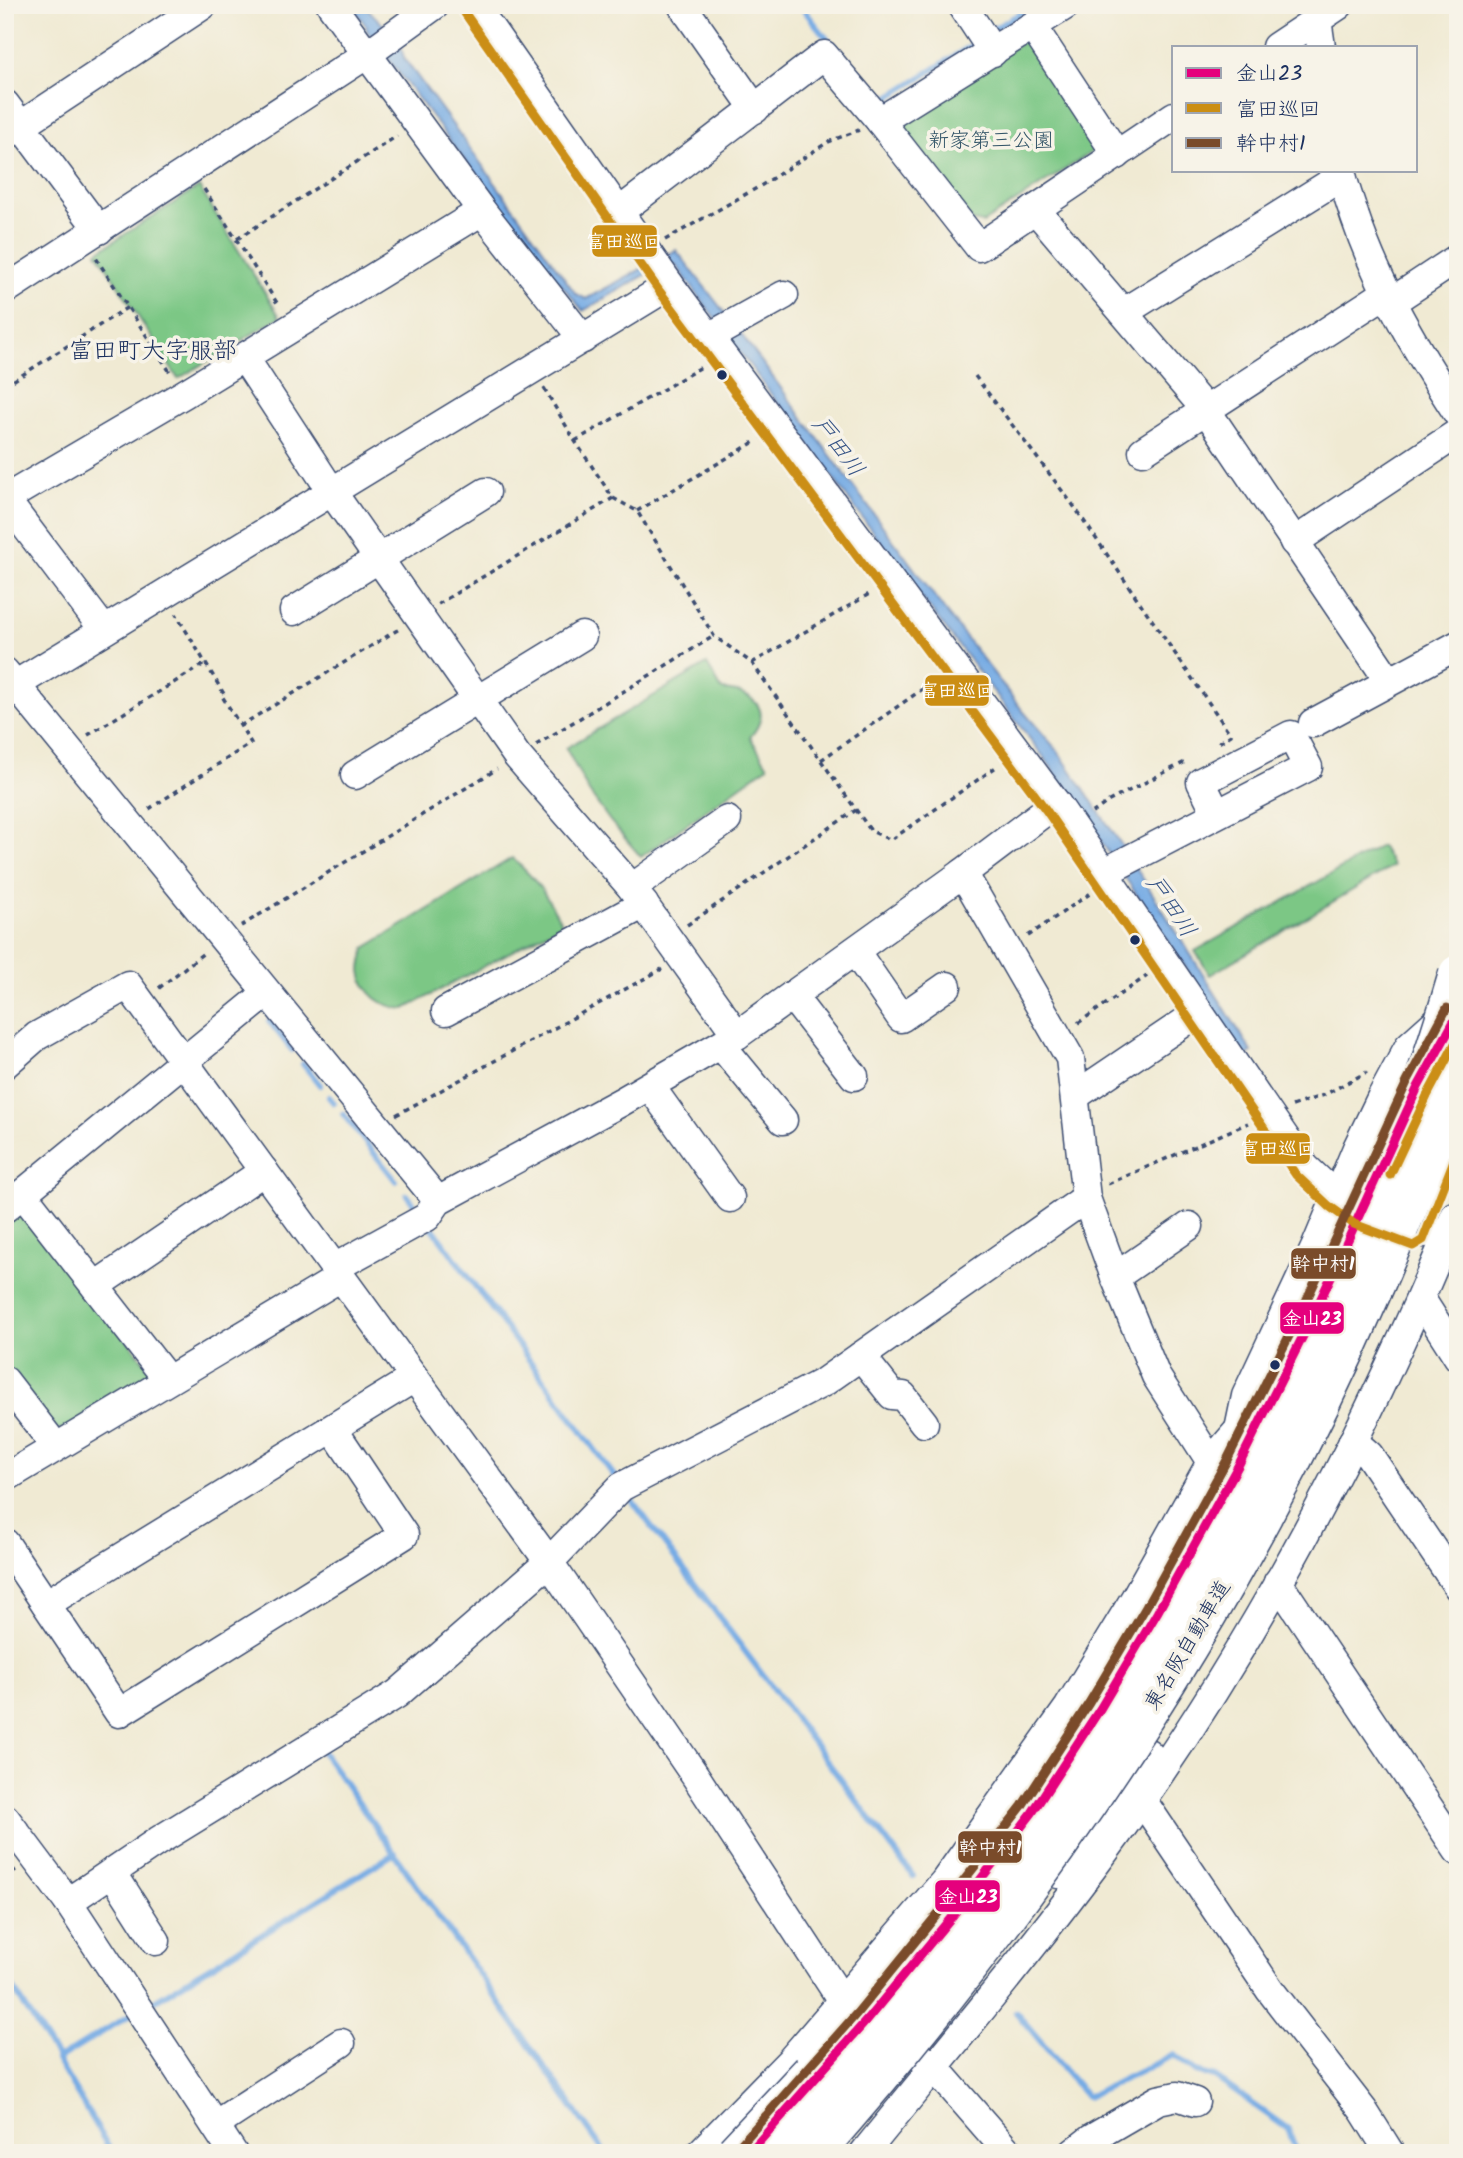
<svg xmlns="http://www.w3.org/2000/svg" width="1463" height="2158" viewBox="0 0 1463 2158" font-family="Kalam,'Klee One',sans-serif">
	<rect width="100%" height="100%" fill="#f7f3e8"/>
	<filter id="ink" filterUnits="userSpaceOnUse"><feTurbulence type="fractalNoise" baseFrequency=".0143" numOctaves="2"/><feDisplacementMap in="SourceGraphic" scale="14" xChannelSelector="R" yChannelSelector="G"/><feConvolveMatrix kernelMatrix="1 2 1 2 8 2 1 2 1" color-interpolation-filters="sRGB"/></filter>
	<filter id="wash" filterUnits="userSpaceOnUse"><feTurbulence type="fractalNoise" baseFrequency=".00686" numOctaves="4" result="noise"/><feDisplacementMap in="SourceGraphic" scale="28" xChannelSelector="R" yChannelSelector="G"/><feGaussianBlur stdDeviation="1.57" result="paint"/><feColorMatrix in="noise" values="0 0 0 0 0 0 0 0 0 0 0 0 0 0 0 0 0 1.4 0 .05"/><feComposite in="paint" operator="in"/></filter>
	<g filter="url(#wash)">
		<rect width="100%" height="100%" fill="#f0ead3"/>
		<!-- green -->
		<g fill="#7cc785" stroke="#4c7b72" stroke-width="2">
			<polygon points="1024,41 1036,45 1098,148 983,223 972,221 897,122"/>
			<polygon points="199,187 280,317 178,379 97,252"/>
			<path d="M707,664l15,26c29,1 53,19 28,47l18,29 -127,91 -31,-36 -21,-29 -23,-44z"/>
			<polygon points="1381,846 1393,866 1210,975 1195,951"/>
			<path d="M512,858c25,22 34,36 50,66l-157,85c-22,-2 -41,-14 -44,-38 0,-7 3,-16 4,-23z"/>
			<polygon points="26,1211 150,1369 147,1381 64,1430 56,1429 5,1364 5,1218"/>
		</g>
		<!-- water -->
		<path fill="#76abe4" stroke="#486da1" stroke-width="2" d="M351,5h14c13,18 34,29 39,53l172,236 10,5 90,-49 65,84 202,274 80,103 34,39 66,97 129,205 -7,4 -196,-292 -146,-191 -228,-309 -28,10 -64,37 -69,-85 -148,-197 1,-2z"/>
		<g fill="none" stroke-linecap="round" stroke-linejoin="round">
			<!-- stream -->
			<g stroke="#76abe4" stroke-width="6">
				<polyline points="800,5 836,50"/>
				<polyline points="988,32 1035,5"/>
				<polyline points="876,99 884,100 976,43"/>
				<polyline points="269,1021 292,1050"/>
				<polyline points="303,1064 320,1085"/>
				<polyline points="329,1097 334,1103"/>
				<polyline points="343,1114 396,1181"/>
				<polyline points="407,1195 421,1213"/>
				<polyline points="429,1223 617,1480"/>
				<polyline points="628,1495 913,1876"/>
				<polyline points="320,1748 605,2153"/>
				<polyline points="5,1975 58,2059"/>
				<polyline points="146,2006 395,1853"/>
				<polyline points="1016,2012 1087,2097 1174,2055 1196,2072 1215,2077 1288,2129 1297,2153"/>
				<polyline points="112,2153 57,2060 130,2015"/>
			</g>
		</g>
	</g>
	<g filter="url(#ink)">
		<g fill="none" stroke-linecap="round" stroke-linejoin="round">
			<defs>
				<g id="minor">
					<polyline points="331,5 482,211 583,339"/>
					<polyline points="474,5 670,285 1056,803 1305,1167 1337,1197 1360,1213 1412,1234 1458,1230"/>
					<polyline points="682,5 755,109"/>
					<polyline points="962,5 993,52"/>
					<polyline points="1315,5 1321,47"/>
					<polyline points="1033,27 1117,155"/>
					<polyline points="1276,47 1339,5"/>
					<polyline points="5,104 99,230"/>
					<polyline points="880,121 1066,5"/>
					<polyline points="5,136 203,5"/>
					<path d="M1341,170c3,16 9,31 14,47 24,71 62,134 103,197"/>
					<polyline points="1035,209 1206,410 1389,681"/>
					<polyline points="619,212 824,55 880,121 979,247 1174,116"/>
					<polyline points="5,290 366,55 435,5"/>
					<polyline points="1390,303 1458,258"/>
					<polyline points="1124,312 1342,176"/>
					<polyline points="709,337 784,295"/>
					<polyline points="244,357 332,492 517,756 632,888 737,1035"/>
					<polyline points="1143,451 1386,293"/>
					<polyline points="1294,542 1458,433"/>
					<polyline points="294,611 486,492"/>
					<polyline points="104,630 5,499 184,394 482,211"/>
					<polyline points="5,672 438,1201"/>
					<polyline points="15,685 670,285"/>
					<polyline points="1313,723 1458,645"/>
					<polyline points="355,775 582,636"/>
					<polyline points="963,873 1070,1058 1086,1198 1115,1277 1156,1376 1211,1462"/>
					<polyline points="1103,873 1308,767 1291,735 1201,782 1217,814"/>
					<polyline points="632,888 727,820"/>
					<polyline points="855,951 901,1018 947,986"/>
					<polyline points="792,996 854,1076"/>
					<polyline points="446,1011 644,904"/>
					<polyline points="721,1045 783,1120"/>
					<polyline points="5,1064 37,1036 128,985 549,1562 696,1777 843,2002 934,2067 1009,2153"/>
					<polyline points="650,1086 730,1198"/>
					<polyline points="1075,1096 1198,1013"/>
					<polyline points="23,1194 168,1380"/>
					<polyline points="5,1208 267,993"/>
					<polyline points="334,1268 427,1217 438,1201 621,1102 737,1035 963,873 1056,803"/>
					<polyline points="1115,1277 1189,1226"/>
					<polyline points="95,1286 264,1171"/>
					<polyline points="1421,1299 1458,1357"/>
					<polyline points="861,1356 892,1395 903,1396 924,1423"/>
					<polyline points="5,1381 56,1447"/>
					<polyline points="1353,1441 1369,1455 1458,1587"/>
					<polyline points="1235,1449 1246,1396 1316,1246 1357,1148 1381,1098 1409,1046 1447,1012"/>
					<polyline points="5,1478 341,1277"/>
					<polyline points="5,1543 119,1713 404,1535 333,1429"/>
					<polyline points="1278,1582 1458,1851"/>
					<polyline points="46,1604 414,1378"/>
					<polyline points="1142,1800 1270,1990 1363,2110 1390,2153"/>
					<polyline points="5,1818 68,1902 233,2153"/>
					<polyline points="112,1872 156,1941"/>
					<polyline points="68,1902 158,1841 397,1694 549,1562 621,1487 824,1382 1086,1198"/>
					<polyline points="215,2125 341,2043"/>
					<polyline points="700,2153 791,2060 944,1882 1068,1708 1135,1598 1211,1462 1237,1432"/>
					<path d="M864,2153c94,-116 191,-229 277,-352 127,-181 230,-380 314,-585"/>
					<polyline points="1073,2153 1091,2139 1158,2100 1177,2096 1195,2102"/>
				</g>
				<polyline id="highway" points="1059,1869 1104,1815 1145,1757"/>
			</defs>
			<!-- minor casing -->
			<use href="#minor" stroke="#3b4b70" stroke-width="31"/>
			<!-- highway casing -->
			<use href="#highway" stroke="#3b4b70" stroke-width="41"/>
			<!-- path -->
			<g stroke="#3b4b70" stroke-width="3.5" stroke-dasharray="5 5" stroke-linecap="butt">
				<polyline points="204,189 279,306"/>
				<polyline points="237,239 397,136"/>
				<polyline points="665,240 762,185 828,142 859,130"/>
				<polyline points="96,258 172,375"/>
				<polyline points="975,376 1073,505 1231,735 1215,745"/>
				<polyline points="5,386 128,307"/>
				<polyline points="544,388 575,441 613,498 637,511 714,636 752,663 871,831 891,840 999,765"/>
				<polyline points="575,441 703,366"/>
				<polyline points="637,511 756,441"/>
				<polyline points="438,604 613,498"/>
				<polyline points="752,663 871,593"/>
				<polyline points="240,726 399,629"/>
				<polyline points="88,735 206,663"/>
				<polyline points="536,745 714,636"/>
				<polyline points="821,760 937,679"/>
				<polyline points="149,809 251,743 222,696 224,694 176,614"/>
				<polyline points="1092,813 1109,801 1187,761"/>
				<polyline points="687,925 856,810"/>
				<polyline points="241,926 497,769"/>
				<polyline points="1028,936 1091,893"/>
				<polyline points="159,988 205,952"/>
				<polyline points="1078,1023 1147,976"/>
				<polyline points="1292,1106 1324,1095 1367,1072"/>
				<polyline points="396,1115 662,969"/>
				<polyline points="1108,1184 1248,1123"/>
				<polyline points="5,1876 16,1870"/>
			</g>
			<!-- minor -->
			<use href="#minor" stroke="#fff" stroke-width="28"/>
			<!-- highway -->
			<use href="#highway" stroke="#fff" stroke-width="38"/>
			<defs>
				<g id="highway-bridge">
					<polyline points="735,2153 811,2072"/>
					<path d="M775,2153c77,-88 153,-178 222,-273 78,-105 146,-218 211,-331 104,-182 192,-373 250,-575"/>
					<path d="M814,2153c230,-260 424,-552 562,-870 29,-68 59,-137 82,-207"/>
				</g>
			</defs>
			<!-- highway-bridge casing -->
			<use href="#highway-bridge" stroke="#3b4b70" stroke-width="41" stroke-linecap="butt"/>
			<!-- highway-bridge -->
			<use href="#highway-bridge" stroke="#fff" stroke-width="38"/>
			<defs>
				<polyline id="bus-1" points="749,2153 866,2021 950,1919 1032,1813 1100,1709 1157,1613 1238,1466 1313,1316 1418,1087 1458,1014"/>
				<g id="bus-2">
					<polyline points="464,12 660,292 1046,810 1296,1175 1329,1206 1354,1224 1413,1246 1423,1240 1458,1150"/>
					<polyline points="1390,1175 1427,1096 1458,1038"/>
				</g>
				<polyline id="bus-3" points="740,2145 857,2013 940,1911 1022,1806 1089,1703 1146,1607 1227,1460 1302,1310 1407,1082 1447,1008"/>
			</defs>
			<!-- bus-1 casing -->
			<use href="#bus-1" stroke="#f7f3e8" stroke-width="14"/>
			<!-- bus-2 casing -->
			<use href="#bus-2" stroke="#f7f3e8" stroke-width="14"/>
			<!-- bus-3 casing -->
			<use href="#bus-3" stroke="#f7f3e8" stroke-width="14"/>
			<!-- bus-1 -->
			<use href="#bus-1" stroke="#e5007d" stroke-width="9"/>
			<!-- bus-2 -->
			<use href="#bus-2" stroke="#cb8e13" stroke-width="9"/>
			<!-- bus-3 -->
			<use href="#bus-3" stroke="#7a4b2a" stroke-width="9"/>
		</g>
	</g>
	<!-- markers -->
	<g fill="#1b2f5e" stroke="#f7f3e8" stroke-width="2.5">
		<circle cx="722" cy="375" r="6"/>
		<circle cx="1135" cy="940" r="6"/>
		<circle cx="1275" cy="1365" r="6"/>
	</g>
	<g text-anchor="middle" stroke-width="7" stroke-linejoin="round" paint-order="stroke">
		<!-- park labels -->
		<g font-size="21" fill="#335568" stroke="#f7f3e8">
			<text x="991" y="147">新家第三公園</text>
		</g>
		<!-- street labels -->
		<g font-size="21" fill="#1b2f5e" stroke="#f7f3e8">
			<text transform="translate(1187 1645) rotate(-59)" y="7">東名阪自動車道</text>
		</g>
		<!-- water labels -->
		<g font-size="23" font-style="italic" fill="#365486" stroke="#f7f3e8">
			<text transform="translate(839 446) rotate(53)" y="8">戸田川</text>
			<text transform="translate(1172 906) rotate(56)" y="8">戸田川</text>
		</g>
		<!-- quarter labels -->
		<g font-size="24" fill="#1b2f5e" stroke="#f7f3e8">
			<text x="153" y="358">富田町大字服部</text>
		</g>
	</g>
	<g stroke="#f7f3e8" stroke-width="2.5">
		<rect x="591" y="224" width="67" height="34" rx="7" fill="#cb8e13"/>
		<rect x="924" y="674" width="66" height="33" rx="7" fill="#cb8e13"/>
		<rect x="1245" y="1132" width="66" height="33" rx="7" fill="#cb8e13"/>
		<rect x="1290" y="1247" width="67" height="33" rx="7" fill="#7a4b2a"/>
		<rect x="1279" y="1301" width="66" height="34" rx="7" fill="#e5007d"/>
		<rect x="957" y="1830" width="66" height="34" rx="7" fill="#7a4b2a"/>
		<rect x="934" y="1879" width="67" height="34" rx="7" fill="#e5007d"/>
	</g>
	<g font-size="19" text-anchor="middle" font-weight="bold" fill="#fff">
		<text x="624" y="248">富田巡回</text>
		<text x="957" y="697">富田巡回</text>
		<text x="1278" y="1155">富田巡回</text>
		<text x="1323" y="1270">幹中村1</text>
		<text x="1312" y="1325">金山23</text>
		<text x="990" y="1854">幹中村1</text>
		<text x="968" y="1903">金山23</text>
	</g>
	<!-- margin -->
	<rect width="1463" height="2158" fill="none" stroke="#f7f3e8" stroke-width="28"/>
	<!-- legend -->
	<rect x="1172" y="46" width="245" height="126" fill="#f7f3e8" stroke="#9fa5b1" stroke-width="2"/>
	<rect x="1186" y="68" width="35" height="10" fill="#e5007d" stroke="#9fa5b1" stroke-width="2"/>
	<text x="1236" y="80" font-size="21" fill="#1b2f5e">金山23</text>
	<rect x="1186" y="103" width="35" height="10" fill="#cb8e13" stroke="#9fa5b1" stroke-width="2"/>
	<text x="1236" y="116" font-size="21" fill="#1b2f5e">富田巡回</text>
	<rect x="1186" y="138" width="35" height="10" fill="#7a4b2a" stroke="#9fa5b1" stroke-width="2"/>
	<text x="1236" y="150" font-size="21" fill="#1b2f5e">幹中村1</text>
</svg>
